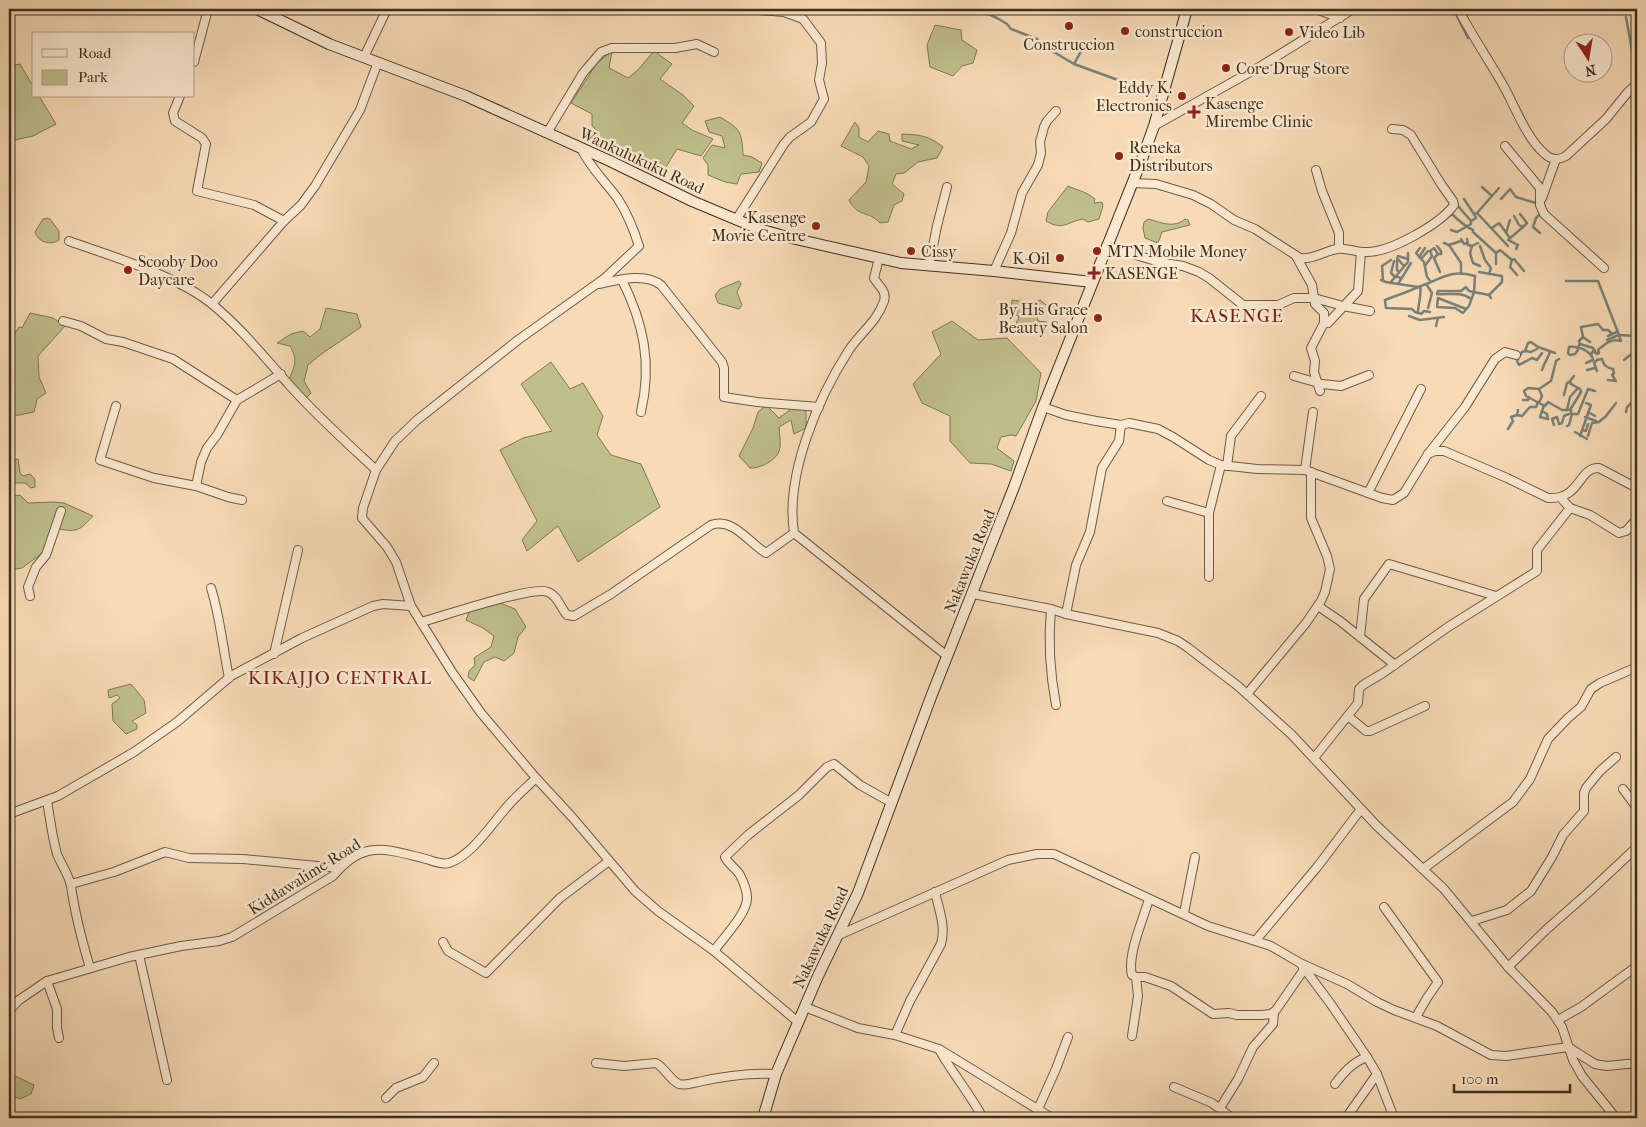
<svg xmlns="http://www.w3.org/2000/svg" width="1646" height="1127" viewBox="0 0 1646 1127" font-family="'IM FELL French Canon',serif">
	<rect width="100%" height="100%" fill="#f7dbb6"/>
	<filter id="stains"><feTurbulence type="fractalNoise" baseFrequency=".004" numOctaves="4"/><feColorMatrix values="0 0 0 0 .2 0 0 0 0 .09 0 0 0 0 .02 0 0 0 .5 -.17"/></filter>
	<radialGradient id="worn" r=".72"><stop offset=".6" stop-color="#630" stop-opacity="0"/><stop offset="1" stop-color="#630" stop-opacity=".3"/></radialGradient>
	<!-- green -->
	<g fill="#bfbf8c" stroke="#7e7854">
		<polygon points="935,25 961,30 962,40 977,50 973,63 962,66 953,76 930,67 927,45"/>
		<path d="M612,51l-3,17 19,10 10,-8 16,-19 18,13 -12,15 23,16 11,11 -12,17 10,7 21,9 -12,17 -24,-7 -16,26 -49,-20c-17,3 -18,-11 -13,-23l-7,-6v-12l-21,-11 26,-40z"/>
		<polygon points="20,64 34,88 34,96 39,96 56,124 33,136 19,139 9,143 9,66"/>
		<path d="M720,117c20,12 22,14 23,38l9,2 10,6 -3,9 -18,2 -4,10 -12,-2 -17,-7v-10l-5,-7 9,-13 13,3 -3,-12 -13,-4 -4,-11z"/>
		<path d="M855,122l4,6v9l9,5 10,-11 11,3 1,7 21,8 8,-4 -17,-4v-7c18,1 26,1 41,13l-6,11 -19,4 -14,11 -8,1 -4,10 12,10 -2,7 -8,4 -6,17 -8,1c-12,-13 -22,-5 -31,-23l17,-18 3,-16 -6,-9 -22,-11z"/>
		<path d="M1068,186c11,5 17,5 27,13l-1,4 8,-1 1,4 -4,13 -11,3 -5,-3c-16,3 -20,12 -37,2l2,-9z"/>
		<path d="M47,218l3,1 9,12v9c-9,6 -21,2 -24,-8l8,-13z"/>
		<path d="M1148,219c12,3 26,10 37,0l3,1 2,5 -28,7 -4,11 -13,-5 -2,-10 1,-6z"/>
		<polygon points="739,281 741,284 737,292 742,305 739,309 718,303 715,295 720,289"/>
		<polygon points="1012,300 1034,303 1040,300 1046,305 1059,307 1056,314 1043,311 1037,316 1038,321 1047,322 1049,326 1044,328 1042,332 1033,330 1020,335 1015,326 1019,317 1011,311"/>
		<path d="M326,308l31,6 4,13 -41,28 -12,10 -4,16 7,12 -5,5 -13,-10 -4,-8c6,-15 9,-20 1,-34l-13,-3 14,-9 12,-3 7,6 10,-8z"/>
		<polygon points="30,313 53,318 65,326 38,356 39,377 46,393 37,399 34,412 9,417 9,342 19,327 22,328"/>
		<polygon points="952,321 978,340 1007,338 1041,373 1036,401 1016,436 1011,435 1001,437 997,448 1014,461 1011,471 991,464 970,463 950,441 950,416 922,403 913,384 941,354 932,332"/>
		<polygon points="551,362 570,389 583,383 603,416 597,435 611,455 641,464 660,507 578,562 558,526 527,551 522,540 537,521 500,450 523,438 552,431 521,384"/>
		<path d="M766,405l13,13 14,-10 13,2v18l-12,6 -3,-14 -12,7c1,16 5,26 -10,35 -7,4 -11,6 -19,6l-11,-12 14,-28 5,-16z"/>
		<polygon points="18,459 20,473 23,476 30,474 35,479 35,487 31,488 25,483 16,483 9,489 9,460"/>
		<path d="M20,495l8,8 25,-1 11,1 29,13c-14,15 -15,16 -35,13l-4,10 1,5 -33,24 -6,1 -7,-6v-59l5,1v-9z"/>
		<polygon points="500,603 515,609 526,627 518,637 514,653 504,661 495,657 484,662 474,681 468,677 469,671 475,665 474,658 491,647 494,636 483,628 466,620 469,612"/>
		<polygon points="131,684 144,700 146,713 132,721 137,725 137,729 126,734 113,721 112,704 120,698 117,695 109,698 108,690"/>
		<polygon points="9,1073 34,1085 31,1094 20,1099 9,1094"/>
	</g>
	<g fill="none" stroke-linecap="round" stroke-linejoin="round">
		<!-- stream -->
		<g stroke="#798279" stroke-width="2.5">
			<polyline points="977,9 997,18 1007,24 1011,29 1037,39 1042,45 1074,64 1151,92"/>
			<polyline points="1336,10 1338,9"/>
			<polyline points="1454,10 1468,38"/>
			<polyline points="1448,11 1448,9"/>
			<polyline points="1626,17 1637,78"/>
			<polyline points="1074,64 1085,44"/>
			<polyline points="1482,187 1492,196"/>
			<polyline points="1464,199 1474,214"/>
			<polyline points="1501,199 1510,189 1516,197 1539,204"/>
			<polyline points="1458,206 1471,221"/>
			<polyline points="1477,213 1499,188"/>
			<polyline points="1520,214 1527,223 1523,227"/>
			<polyline points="1514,216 1519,225 1523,227 1508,240 1518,245 1516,249"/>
			<path d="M1446,218l6,-4c6,6 14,13 21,16"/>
			<polyline points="1492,228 1499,223 1510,238"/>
			<polyline points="1451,230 1457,232 1471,224 1471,221 1476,218 1474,214 1477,213 1508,246"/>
			<polyline points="1473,232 1496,253 1496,264"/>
			<polyline points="1506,233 1510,220"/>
			<polyline points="1540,233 1533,227 1536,218 1541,213"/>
			<polyline points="1461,239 1464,244 1467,243"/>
			<polyline points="1467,239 1468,245 1472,246 1478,243"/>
			<polyline points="1444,243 1449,245 1461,241"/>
			<polyline points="1449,245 1461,263 1461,273"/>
			<polyline points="1437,246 1441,251 1441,254 1438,254"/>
			<polyline points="1472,246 1470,253 1473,263 1480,266"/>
			<polyline points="1480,246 1485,260 1491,268 1489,274"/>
			<polyline points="1420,248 1416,253 1424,262 1427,277 1431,282"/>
			<polyline points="1496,253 1500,250 1512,260"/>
			<polyline points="1398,256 1408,259"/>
			<polyline points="1419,257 1425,248"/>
			<polyline points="1397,258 1404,266"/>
			<polyline points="1421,259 1428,251"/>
			<polyline points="1397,260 1397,270 1398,271"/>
			<polyline points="1394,261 1391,273 1394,276 1401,278"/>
			<polyline points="1425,266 1432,256 1430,251 1434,248 1438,254 1434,258 1440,272"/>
			<polyline points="1479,272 1502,276 1502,282 1489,295"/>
			<polyline points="1517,275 1510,267 1512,260 1514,259 1524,271"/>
			<polyline points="1381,280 1386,282 1418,287"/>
			<polyline points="1383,280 1382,266 1391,260"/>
			<polyline points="1566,281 1598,281 1619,335 1637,336"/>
			<polyline points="1390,283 1408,262 1408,253"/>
			<polyline points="1398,284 1411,263"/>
			<polyline points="1426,284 1432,293 1428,308"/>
			<path d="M1471,299c-10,-8 -22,-4 -34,-5l1,-3h23l5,-4 3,4 5,1 -1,2"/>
			<path d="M1385,300c14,-5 27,-10 41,-16 20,-8 26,-14 49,-8l-1,16 15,3 2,3"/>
			<path d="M1385,301l1,7 26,1 3,3 3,1c0,-9 4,-19 2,-27"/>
			<polyline points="1466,309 1438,298 1437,307 1455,308 1463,313 1469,306 1474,292"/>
			<polyline points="1419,313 1421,314 1424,311 1430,312"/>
			<polyline points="1409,316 1420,320 1444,317"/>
			<polyline points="1436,326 1438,318"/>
			<polyline points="1608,336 1617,332"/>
			<polyline points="1583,337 1581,327 1598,324 1603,330 1608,330 1612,334"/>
			<polyline points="1607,340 1619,335"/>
			<polyline points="1580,344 1579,341 1583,337 1590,342"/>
			<polyline points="1577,348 1580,344 1593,348 1595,351"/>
			<path d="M1578,350l-3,4 -5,1 -2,-2 1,-6c8,-1 17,2 22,8"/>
			<polyline points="1525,351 1531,352 1537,349"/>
			<polyline points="1542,353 1537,360 1532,358 1519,365 1517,361 1522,352 1525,351 1528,343 1531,342 1538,347 1555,353"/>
			<path d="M1593,359l-2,-4 2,-4 4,3 2,-1 -1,-3c7,-6 13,-12 23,-9l-2,-6"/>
			<polyline points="1624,360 1633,353 1637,352"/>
			<polyline points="1586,363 1593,360"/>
			<path d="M1542,370c2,-7 6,-12 8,-18"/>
			<polyline points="1587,370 1595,368"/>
			<path d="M1597,371l-3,-8 3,-3 5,-1c2,7 4,8 11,10l1,4 -2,2 4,6 -8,-1"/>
			<polyline points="1539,389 1542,396 1539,403 1545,406 1548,402 1562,410 1571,410 1571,413 1564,416 1562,423 1559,424 1557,417 1552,419 1554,425"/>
			<polyline points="1564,395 1567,383 1570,382"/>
			<polyline points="1523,400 1528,400 1529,397"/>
			<polyline points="1539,403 1526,396 1524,391 1528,388 1539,389 1551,381 1556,361 1559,359"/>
			<polyline points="1567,410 1570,397 1578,388"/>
			<polyline points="1570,410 1581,392 1580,389 1571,384 1570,381 1574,376"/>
			<polyline points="1542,411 1547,414 1548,419 1540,417 1544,405"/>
			<polyline points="1588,412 1595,416"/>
			<polyline points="1626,412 1627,407 1637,398"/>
			<polyline points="1517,415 1522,416 1530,407 1536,407 1538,402"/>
			<polyline points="1585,417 1596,421"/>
			<polyline points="1567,426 1569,425 1572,414 1578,414 1588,389 1595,391"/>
			<polyline points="1508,429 1513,421 1511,417 1517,415 1518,410"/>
			<polyline points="1582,430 1586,431 1588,424"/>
			<polyline points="1575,432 1587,439"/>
			<polyline points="1580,436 1591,405 1586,403"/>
			<polyline points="1588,436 1592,423 1599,422 1606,416 1616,403"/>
		</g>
		<defs>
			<g id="minor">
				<polyline points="1316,9 1340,18"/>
				<path d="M1458,9c14,26 30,50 45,76 12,21 23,53 42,69 6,6 14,6 21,2l40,-37 22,-27 9,-8"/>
				<polyline points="364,57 387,9"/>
				<polyline points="194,62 208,9"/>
				<polyline points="180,96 173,113 175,121 202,138 206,144 197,191 254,205 284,221"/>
				<polyline points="1154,126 1261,66 1353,9"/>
				<polyline points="547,133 583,73 601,52 612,48 675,48 697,44 714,52"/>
				<polyline points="1505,146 1540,188 1540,205 1544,214 1604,268"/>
				<path d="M581,148c9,20 24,33 37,51 9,14 16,31 21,47l-34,32 -87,62 -101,80 -22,21 -19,29 -13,38 -1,10 25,29 9,15 15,44 41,66 29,41 55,65 36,39 63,74 23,20 56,40 84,71"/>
				<polyline points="1316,170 1322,191 1339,233 1339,248"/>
				<path d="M1132,183l24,1 37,11 18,9 23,16 21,9 45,29c12,2 25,-7 37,-9 10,-2 20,4 30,3 24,0 73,-28 87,-47l-1,-4 -12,-17 -30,-49 -8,-5 -11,-1"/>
				<polyline points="1542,198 1556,159"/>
				<polyline points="736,220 784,144 790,137 811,122 824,99 819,80 822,63 821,43 803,19 784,12 747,9"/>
				<path d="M69,241c44,16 107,34 143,63 30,25 54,55 79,83 26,29 56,56 85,83"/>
				<polyline points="1106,246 1159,262 1183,266 1199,272 1209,278 1243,305 1278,305 1294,298 1314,298 1343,306 1370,311"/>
				<polyline points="1296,256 1312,285 1315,304 1324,313 1324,323 1311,348 1315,361 1314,372 1320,391"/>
				<path d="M879,258l-5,20c4,8 13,12 10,23 -7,21 -24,32 -35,49 -31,48 -64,125 -55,183l153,123"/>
				<polyline points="929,266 937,226 947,187"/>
				<polyline points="994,271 1011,233 1022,193 1038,165 1041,153 1040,142 1044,127 1047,121 1056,111"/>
				<path d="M622,280c22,44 30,84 19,132"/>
				<path d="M599,284c18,-4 46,-12 62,1l61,77 2,6v29l33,5 62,5"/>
				<polyline points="212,304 284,221 301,205 315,186 360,110 378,62"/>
				<polyline points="63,321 81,326 106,339 123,342 173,359 237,400 281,374"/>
				<polyline points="1328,323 1358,291 1361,252"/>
				<polyline points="1294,376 1322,384 1341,386 1369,375"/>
				<polyline points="116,406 100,460 154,478 196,486 228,497 242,500"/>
				<path d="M1043,407l23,8 30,6 25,4 8,-2 29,6 15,8 36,23 12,5 36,4 48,1 77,28 11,2 11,-7 24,-39 7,-3h9l63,27 41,20c33,2 30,-31 51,-30l38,20"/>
				<polyline points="1428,454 1465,407 1495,359 1505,352 1516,355"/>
				<polyline points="1227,466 1231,436 1261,396"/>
				<polyline points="1305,470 1313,412"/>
				<polyline points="196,486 201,462 207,448 217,435 237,400"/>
				<polyline points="1368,493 1421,389"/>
				<polyline points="1561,498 1570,508 1590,515 1619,533 1626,531 1637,519"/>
				<polyline points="1167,501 1209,513"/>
				<polyline points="1209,577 1209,513 1221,465"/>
				<path d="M211,588c9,28 12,61 18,90"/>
				<polyline points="973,594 1051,609 1066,614 1158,633 1178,641 1187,647 1238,686 1292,735 1376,825 1444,889 1508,967 1552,1012 1562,1027 1573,1060 1582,1076 1616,1118"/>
				<polyline points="30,596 28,587 36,567 46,555 61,511"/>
				<polyline points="1318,606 1340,621 1395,665"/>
				<path d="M1051,609c-3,32 -1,64 5,96"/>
				<polyline points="1066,614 1076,565 1090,532 1102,468 1119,441 1121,425"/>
				<path d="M421,622c20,-5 112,-37 127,-30 10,4 12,15 19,23l7,1 37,-22 100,-69c22,-8 38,18 55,28l28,-20"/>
				<polyline points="1360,637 1364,599 1389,564 1496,596"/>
				<polyline points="274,654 298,550"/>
				<polyline points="1247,694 1306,623 1321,601 1325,592 1330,569 1327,556 1311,518 1311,472"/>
				<polyline points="1348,716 1366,731 1370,731 1425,706"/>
				<polyline points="1314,758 1358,703 1359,689 1363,685 1383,673 1448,627 1537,571 1537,550 1570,508"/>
				<polyline points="1623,789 1637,808"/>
				<path d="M47,801c3,17 5,35 10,53 4,10 12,21 14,32 4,28 11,55 19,82"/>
				<polyline points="9,814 58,796 134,752 177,722 231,676 302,638 373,606 383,604 411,606"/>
				<polyline points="1423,869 1513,802 1530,779 1548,739 1568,718 1581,707 1591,689 1600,683 1637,667"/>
				<polyline points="71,884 114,872 165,852 189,858 243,859 339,868"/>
				<polyline points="1384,907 1438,982 1427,998 1416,1017"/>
				<polyline points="1184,913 1195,857"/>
				<polyline points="1472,921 1507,910 1531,891 1552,857 1563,835 1584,811 1584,793 1586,788 1600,771 1616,757"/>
				<polyline points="839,935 1008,860 1037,854 1054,854 1208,926 1271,946 1300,963 1347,984 1377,1002 1394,1010 1437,1026 1491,1055 1506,1056 1568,1047 1595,1064 1607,1066 1637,1063"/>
				<polyline points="1256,940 1318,866 1361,809"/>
				<polyline points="443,942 448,951 486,973 560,898 609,861"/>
				<path d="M714,951c9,-13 34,-38 33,-54 0,-7 -4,-16 -7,-22 -4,-7 -12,-11 -15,-18l23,-22 51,-40 28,-28 7,-3 26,21 32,18"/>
				<polyline points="139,955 167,1080"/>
				<polyline points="1301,964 1330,1003 1367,1057 1377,1074 1346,1118"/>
				<polyline points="1508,967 1548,928 1589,892 1637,847"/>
				<polyline points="1136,977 1145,977 1171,986 1213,1014 1229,1013 1237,1015 1262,1015 1271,1014 1276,1010 1305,968"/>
				<polyline points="47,981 57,1009 57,1028 59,1038"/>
				<polyline points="805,1007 858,1028 895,1035 939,1049 1052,1118"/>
				<path d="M9,1011l10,-11 28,-19 82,-24 52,-11 38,-5 13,-4 101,-61c31,-37 52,-27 93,-17 7,2 15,6 23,4 22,-7 42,-38 57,-55 9,-11 20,-20 30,-30"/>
				<polyline points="1558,1020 1581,1007 1637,966"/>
				<path d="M895,1035l15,-34 31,-57c5,-18 -2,-34 -6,-52"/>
				<path d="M1132,1036l6,-40 -2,-19 -4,-2c-5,-20 11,-55 17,-76"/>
				<path d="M940,1051c13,23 30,43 43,67"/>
				<path d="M596,1063l28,3 32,-3c9,5 14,17 23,21 6,2 12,-1 19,-2 26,-6 51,-9 78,-8"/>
				<polyline points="1377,1074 1394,1118"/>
				<path d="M1335,1084c9,-12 18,-22 32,-27"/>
				<polyline points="1174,1087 1212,1103 1232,1118"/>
				<polyline points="386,1098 396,1088 423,1077 434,1063"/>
				<polyline points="1220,1108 1238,1079 1253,1047 1273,1024 1274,1013"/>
				<polyline points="1038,1109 1056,1069 1068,1037"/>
			</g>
			<g id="secondary">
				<polyline points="257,9 329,44 466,96 610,161 692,201 759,229 787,237 901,263 994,271 1092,282"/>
				<polyline points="763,1118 776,1074 818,976 858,893 931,697 1014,487 1043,407 1142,159 1154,126 1187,9"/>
			</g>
		</defs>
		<!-- minor casing -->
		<use href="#minor" stroke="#6c5b43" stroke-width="10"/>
		<!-- secondary casing -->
		<use href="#secondary" stroke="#3e301d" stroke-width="12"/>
		<!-- minor -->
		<use href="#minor" stroke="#fae8d0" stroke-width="8"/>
		<!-- secondary -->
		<use href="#secondary" stroke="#fae8d0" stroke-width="10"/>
	</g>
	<!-- markers -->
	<g fill="#8f2418" stroke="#fae8d0" stroke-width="2">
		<circle cx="1069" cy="26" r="5"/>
		<circle cx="1125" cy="31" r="5"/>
		<circle cx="1289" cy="32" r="5"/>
		<circle cx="1226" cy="68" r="5"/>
		<circle cx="1182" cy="96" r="5"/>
		<path d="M1191.5 104.5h5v5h5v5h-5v5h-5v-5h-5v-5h5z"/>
		<circle cx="1119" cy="156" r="5"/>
		<circle cx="816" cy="226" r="5"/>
		<circle cx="911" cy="251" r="5"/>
		<circle cx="1097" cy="251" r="5"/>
		<circle cx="1060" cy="258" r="5"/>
		<circle cx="128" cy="270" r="5"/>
		<path d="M1091.5 265.5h5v5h5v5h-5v5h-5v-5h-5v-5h5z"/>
		<circle cx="1098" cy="318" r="5"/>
	</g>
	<g text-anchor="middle" stroke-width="5" stroke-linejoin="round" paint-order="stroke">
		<!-- poi labels -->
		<g font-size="16" fill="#3e301d" stroke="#fae8d0" text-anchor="start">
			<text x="1135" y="37">construccion</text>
			<text x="1299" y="38">Video Lib</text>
			<text x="1069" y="50" text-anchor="middle">Construccion</text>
			<text x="1236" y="74">Core Drug Store</text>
			<text x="1172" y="93" text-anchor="end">Eddy K.<tspan x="1172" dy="18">Electronics</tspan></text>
			<text x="1205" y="109">Kasenge<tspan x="1205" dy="18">Mirembe Clinic</tspan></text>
			<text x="1129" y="153">Reneka<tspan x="1129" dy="18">Distributors</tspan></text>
			<text x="806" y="223" text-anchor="end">Kasenge<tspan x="806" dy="18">Movie Centre</tspan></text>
			<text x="921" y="257">Cissy</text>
			<text x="1107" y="257">MTN Mobile Money</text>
			<text x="1050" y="264" text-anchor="end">K-Oil</text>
			<text x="138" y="267">Scooby Doo<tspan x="138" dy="18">Daycare</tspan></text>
			<text x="1105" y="279">KASENGE</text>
			<text x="1088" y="315" text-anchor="end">By His Grace<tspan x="1088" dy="18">Beauty Salon</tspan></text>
		</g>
		<!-- street labels -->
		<g font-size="16" fill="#3e301d" stroke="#fae8d0">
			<text transform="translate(642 160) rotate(25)" y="6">Wankulukuku Road</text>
			<text transform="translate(969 561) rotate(-68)" y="6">Nakawuka Road</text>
			<text transform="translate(304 876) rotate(-32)" y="6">Kiddawalime Road</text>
			<text transform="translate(820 937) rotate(-65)" y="6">Nakawuka Road</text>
		</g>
		<!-- quarter labels -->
		<g font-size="19" letter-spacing="1" fill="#7a1f14" stroke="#fae8d0">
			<text x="1237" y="322">KASENGE</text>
			<text x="340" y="684">KIKAJJO CENTRAL</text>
		</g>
	</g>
	<!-- margin -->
	<rect width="1646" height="1127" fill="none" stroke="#f7dbb6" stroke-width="30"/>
	<rect x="10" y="10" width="1626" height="1107" fill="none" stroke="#3e301d" stroke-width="2.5"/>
	<rect x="15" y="15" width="1616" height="1097" fill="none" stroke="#3e301d"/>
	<!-- legend -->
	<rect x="32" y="32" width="162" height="65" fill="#fae8d0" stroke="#af9e88"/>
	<rect x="42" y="49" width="25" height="8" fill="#fae8d0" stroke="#af9e88"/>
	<text x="78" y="58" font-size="15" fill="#3e301d">Road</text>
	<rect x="42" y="70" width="25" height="15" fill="#bfbf8c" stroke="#af9e88"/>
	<text x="78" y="82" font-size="15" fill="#3e301d">Park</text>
	<!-- north arrow -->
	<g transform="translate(1588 58) rotate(168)"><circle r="24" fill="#fae8d0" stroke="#af9e88"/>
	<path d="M0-4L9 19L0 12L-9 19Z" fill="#8f2418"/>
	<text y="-8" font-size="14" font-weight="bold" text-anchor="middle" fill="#3e301d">N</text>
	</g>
	<!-- scale -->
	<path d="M1454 1084v8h116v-8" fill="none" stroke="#3e301d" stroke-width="2.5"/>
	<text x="1461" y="1084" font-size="15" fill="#3e301d" stroke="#fae8d0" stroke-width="4" paint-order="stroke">100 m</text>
	<rect width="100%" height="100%" filter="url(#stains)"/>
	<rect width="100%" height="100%" fill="url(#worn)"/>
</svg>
